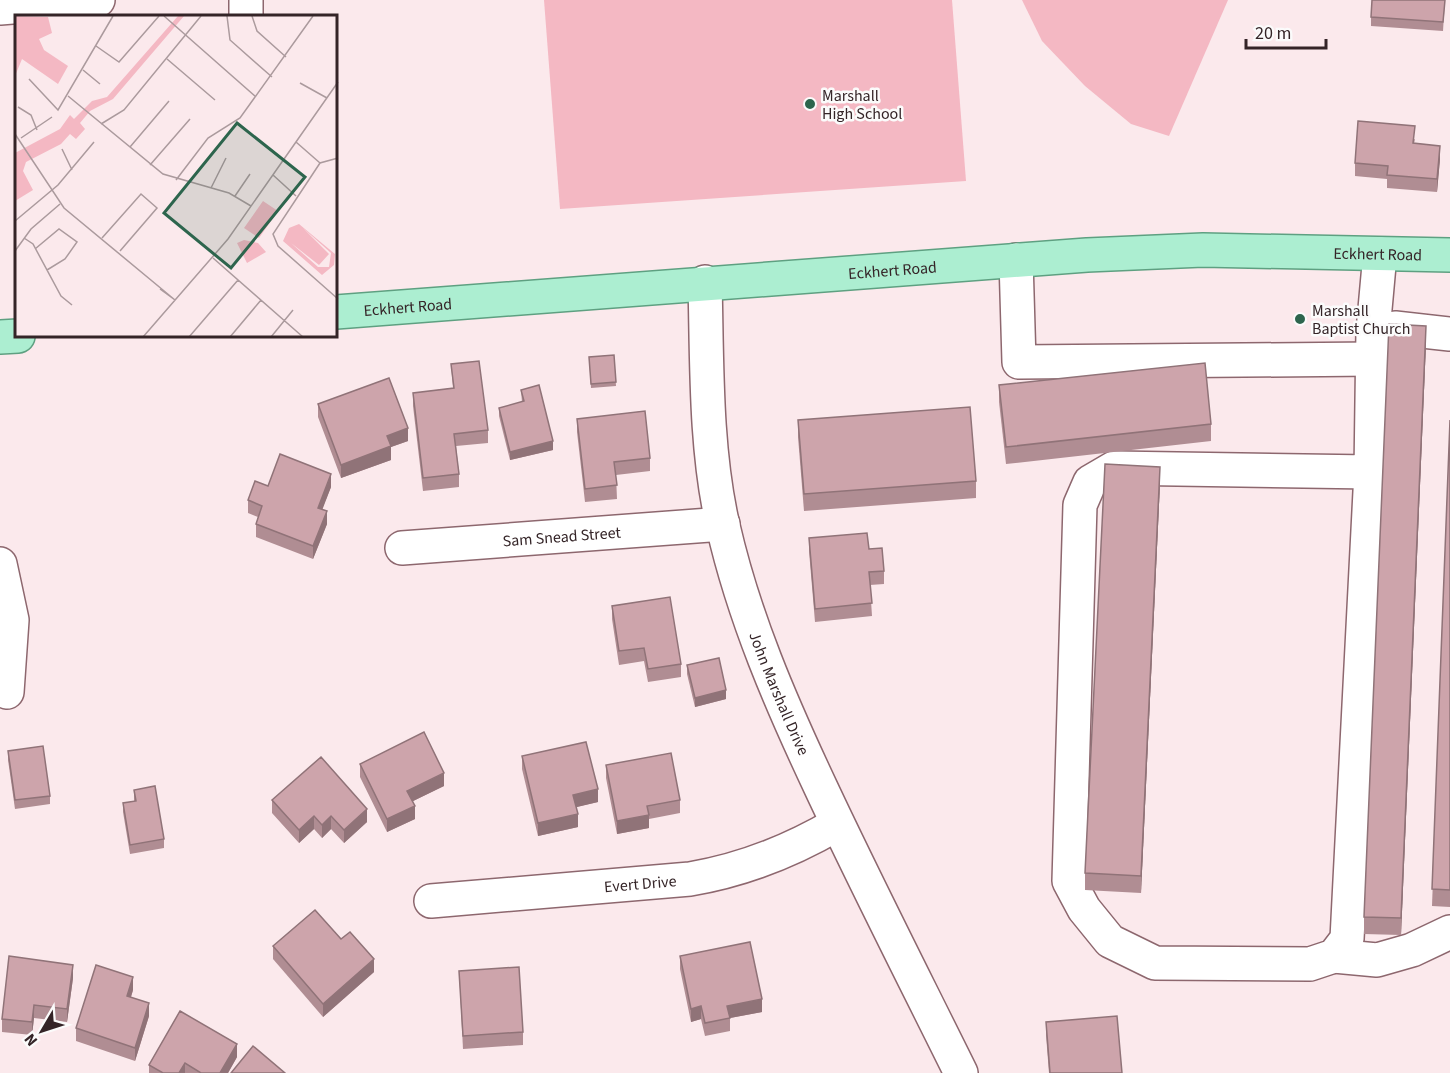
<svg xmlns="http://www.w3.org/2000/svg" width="1450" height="1073" viewBox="0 0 1450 1073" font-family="'Source Sans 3',sans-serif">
	<rect width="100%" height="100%" fill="#fbe9ec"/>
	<!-- green -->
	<g fill="#f4b8c3">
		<polygon points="544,0 952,0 966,181 560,209"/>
		<polygon points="1022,0 1228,0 1169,136 1131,124 1085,86 1042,41"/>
	</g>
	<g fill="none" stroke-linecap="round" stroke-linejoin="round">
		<defs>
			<g id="minor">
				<polyline points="0,8 98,0"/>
				<polyline points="246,16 246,0"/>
				<polyline points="1016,260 1019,362 1374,359"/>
				<path id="s1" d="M705,282c2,79 0,167 18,244 21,92 58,177 98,262 45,96 93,190 140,285"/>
				<polyline points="1381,330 1395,328 1450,334"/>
				<polyline points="1371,472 1114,468 1090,482 1080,505 1069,881 1084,909 1110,941 1155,963 1310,964 1334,956 1347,939 1371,472 1373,331 1380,254"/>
				<path id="s2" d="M402,548l321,-24"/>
				<polyline points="0,564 12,620 7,692"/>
				<path id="s3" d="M431,901l259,-22c54,-9 101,-28 147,-55"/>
				<polyline points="1334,956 1377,960 1412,950 1450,932"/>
			</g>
			<g id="major">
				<path id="s4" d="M336,312l751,-57 116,-5 247,5"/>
				<polyline points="0,337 18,336"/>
			</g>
		</defs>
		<!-- minor casing -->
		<use href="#minor" stroke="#8d676e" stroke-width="36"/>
		<!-- major casing -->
		<use href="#major" stroke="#5ea081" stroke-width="36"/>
		<!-- minor -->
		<use href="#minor" stroke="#fff" stroke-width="33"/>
		<!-- major -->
		<use href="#major" stroke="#aceed1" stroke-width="33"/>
	</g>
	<!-- wall -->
	<g fill="#b08d93">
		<polygon points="1445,0 1443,31 1371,26 1371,17"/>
		<polygon points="1415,139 1414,144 1440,159 1437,192 1387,188 1387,179 1355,176 1355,163"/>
		<polygon points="1426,343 1401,935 1364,934 1364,917"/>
		<polygon points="614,355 616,386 591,388 589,357"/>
		<polygon points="451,364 488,430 488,443 456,446 459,474 459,487 423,491 413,406 413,393 453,388"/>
		<polygon points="999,385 1211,424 1211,441 1006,464 999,402"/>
		<polygon points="521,390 553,450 510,460 499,416 499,408 522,402"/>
		<polygon points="318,404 408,441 391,447 391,460 341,478 318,417"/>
		<polygon points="577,419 650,458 650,471 616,475 617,499 585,502 577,432"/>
		<polygon points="798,420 976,481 976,498 804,511 798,437"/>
		<polygon points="1450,420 1450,907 1432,906"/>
		<polygon points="1160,483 1141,893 1085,890 1085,873"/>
		<polygon points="268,486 331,487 322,509 327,524 313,559 256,537 256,524 258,517 248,513 248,500"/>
		<polygon points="809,538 869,549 884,571 884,584 870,585 872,616 815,622 809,551"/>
		<polygon points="612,606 681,664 681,677 648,682 644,661 619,665 612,619"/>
		<polygon points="687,665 726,699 695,707 687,674"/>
		<polygon points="8,751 50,796 50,804 15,809 8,760"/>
		<polygon points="522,756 598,802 576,807 578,827 538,836 522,769"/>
		<polygon points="360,764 444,786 413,801 415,819 387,832 360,777"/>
		<polygon points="606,765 680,800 680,813 649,819 649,828 617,834 606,778"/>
		<polygon points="134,790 164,839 164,848 130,854 123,812 123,803 134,801"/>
		<polygon points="272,800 367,822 344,843 331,829 322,838 314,829 299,843 272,813"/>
		<polygon points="341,939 374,972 323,1017 273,959 273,946"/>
		<polygon points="680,956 762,1012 730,1018 730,1031 705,1036 701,1019 691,1022 680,969"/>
		<polygon points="459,971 523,1032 523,1045 463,1049"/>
		<polygon points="73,978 67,1022 34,1018 32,1035 2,1032 2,1019"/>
		<polygon points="133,990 131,997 149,1016 135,1061 76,1041 76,1028"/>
		<polygon points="1046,1022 1122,1073 1049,1073 1046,1035"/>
		<polygon points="237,1057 228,1073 149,1073 149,1065"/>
	</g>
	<!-- shaded-wall -->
	<g fill="#907378">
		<polygon points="1440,146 1440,159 1437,192 1437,179"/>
		<polygon points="1426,326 1426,343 1401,935 1401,918"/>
		<polygon points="408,428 408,441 391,447 391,460 341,478 341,465 387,436"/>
		<polygon points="553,441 553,450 510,460 510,452"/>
		<polygon points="1160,467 1160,483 1141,893 1141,876"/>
		<polygon points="331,474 331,487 318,521 318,508"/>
		<polygon points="327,511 327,524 313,559 313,546"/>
		<polygon points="726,690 726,699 695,707 695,698"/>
		<polygon points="444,773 444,786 407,804 407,791"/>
		<polygon points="598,789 598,802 573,808 573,795"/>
		<polygon points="415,806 415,819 387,832 387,819"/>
		<polygon points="367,809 367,822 344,843 344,830"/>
		<polygon points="578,814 578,827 538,836 538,823"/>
		<polygon points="649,815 649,828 617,834 617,821"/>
		<polygon points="314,816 314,829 299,843 299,830"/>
		<polygon points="331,816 331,829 322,838 322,825"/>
		<polygon points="374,959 374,972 323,1017 323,1004"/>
		<polygon points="73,965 73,978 67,1022 67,1009"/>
		<polygon points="133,977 133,990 127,1009 127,996"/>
		<polygon points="762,999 762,1012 730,1018 727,1006"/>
		<polygon points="149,1003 149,1016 135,1061 135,1048"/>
		<polygon points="34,1005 34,1018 32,1035 32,1022"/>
		<polygon points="701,1006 701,1019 691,1022 691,1009"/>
		<polygon points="237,1044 237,1057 228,1073 220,1073"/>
		<polygon points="185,1063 185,1073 179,1073"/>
	</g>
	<!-- building -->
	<g fill="#cda4ab" stroke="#907378" stroke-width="1.5">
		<polygon points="1372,0 1445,0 1443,22 1371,17"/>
		<polygon points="1358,121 1415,126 1413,143 1440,146 1437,179 1387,175 1388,166 1355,163"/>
		<polygon points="1389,324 1426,326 1401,918 1364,917"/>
		<polygon points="614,355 616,382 591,384 589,357"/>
		<polygon points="479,361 488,430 454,434 459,474 423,478 413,393 454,388 451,364"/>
		<polygon points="1205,363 1211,424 1006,447 999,385"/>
		<polygon points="389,378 408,428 387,436 391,446 341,465 318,404"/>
		<polygon points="539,385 553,441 510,452 499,408 524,401 521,390"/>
		<polygon points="970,407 976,481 804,494 798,420"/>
		<polygon points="645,411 650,458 614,462 617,485 585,489 577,419"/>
		<polygon points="1450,420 1450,890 1432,889"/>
		<polygon points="280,454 331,474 318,508 327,511 313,546 256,524 262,506 248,500 255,481 268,486"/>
		<polygon points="1105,464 1160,467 1141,876 1085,873"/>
		<polygon points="867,533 869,549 882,548 884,571 869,572 872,603 815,609 809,538"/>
		<polygon points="670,597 681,664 648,669 644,648 619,651 612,606"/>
		<polygon points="719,658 726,690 695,698 687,665"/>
		<polygon points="424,732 444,773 407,791 415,806 387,819 360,764"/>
		<polygon points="586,742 598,789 573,795 578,814 538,823 522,756"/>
		<polygon points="43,746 50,796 15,800 8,751"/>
		<polygon points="671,753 680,800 647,806 649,815 617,821 606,765"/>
		<polygon points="321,757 367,809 344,830 331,816 322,825 314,816 299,830 272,800"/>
		<polygon points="155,786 164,839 130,845 123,803 136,801 134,790"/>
		<polygon points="315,910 341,939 350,932 374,959 323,1004 273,946"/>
		<polygon points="750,942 762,999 727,1006 730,1018 705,1023 701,1006 691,1009 680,956"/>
		<polygon points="9,956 73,965 67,1009 34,1005 32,1022 2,1019"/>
		<polygon points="96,965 133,977 127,996 149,1003 135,1048 76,1028"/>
		<polygon points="519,967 523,1032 463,1036 459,971"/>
		<polygon points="180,1011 237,1044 220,1073 201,1073 185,1063 179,1073 163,1073 149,1065"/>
		<polygon points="1117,1016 1122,1073 1050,1073 1046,1022"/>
		<polygon points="253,1046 285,1073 231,1073"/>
	</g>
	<!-- markers -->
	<g fill="#2d654d" stroke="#fbfbfb" stroke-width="2">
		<circle cx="810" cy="104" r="6"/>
		<circle cx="1300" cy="319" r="6"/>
	</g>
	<g text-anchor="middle" stroke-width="5" stroke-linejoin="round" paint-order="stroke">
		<!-- poi labels -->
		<g font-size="16" fill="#342427" stroke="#fbfbfb" text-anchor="start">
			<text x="822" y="101">Marshall<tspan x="822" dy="18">High School</tspan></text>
			<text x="1312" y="316">Marshall<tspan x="1312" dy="18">Baptist Church</tspan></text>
		</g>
		<!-- street labels -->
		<g font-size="16" fill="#342427" stroke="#fbfbfb">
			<text dy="6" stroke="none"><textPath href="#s4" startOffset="1044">Eckhert Road</textPath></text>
			<text dy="6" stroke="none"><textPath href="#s4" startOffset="558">Eckhert Road</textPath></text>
			<text dy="6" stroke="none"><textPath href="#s4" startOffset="72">Eckhert Road</textPath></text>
			<text dy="6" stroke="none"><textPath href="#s2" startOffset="160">Sam Snead Street</textPath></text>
			<text dy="6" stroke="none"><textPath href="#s1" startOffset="422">John Marshall Drive</textPath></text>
			<text dy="6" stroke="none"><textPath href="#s3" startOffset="210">Evert Drive</textPath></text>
		</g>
	</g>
	<!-- overview -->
	<g transform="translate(15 15)">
		<rect width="322" height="322" fill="#fbe9ec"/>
		<path d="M0,1l33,1 4,16 -13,6 5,11 24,16 -10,18 -36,-25 -7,17zM163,1h6l-71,83 -23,12 -10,12 5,6 -9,10 -6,-5 -9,10 -35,18 -3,9 10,19 -18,11v-48l45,-24 10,-14 4,4 18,-18 15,-4zM248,186l15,10 -19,27 -15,-10zM284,209l36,30 -1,11 -12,10 -39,-34 6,-13zM288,213l28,25 -2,14h-11l-27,-24 28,22 10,-11zM229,225l14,3 8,9 -19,11 -10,-20z" fill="#f4b8c3" fill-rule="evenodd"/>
		<path fill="none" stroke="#ab9a9d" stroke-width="1.5" d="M149,1l92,81M212,1l3,24 42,37M237,1l5,15 29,26M81,31l23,16 40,-46M152,44l48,41M68,55l17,14M14,64l29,31 55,-94M285,68l27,15M53,81l95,78 66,19 22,13M3,92l13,8 6,15M86,109l23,-14 77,-94M0,119l49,74 111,92M6,123l31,-21M281,127l24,21M115,132l39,-46M47,134l10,21M323,143l-18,5 -47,71 5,12 60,53M135,150l40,-46M258,160l23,21M161,165l32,-42 32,-20 73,-102M196,173l15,-30M220,181l15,-22M0,206l43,-36 36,-43M9,223l9,6 28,52 11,9M87,223l39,-44 16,14 -37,43M20,234l24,-20 18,13 -12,17 -18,11M0,236l16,-22 29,-25M198,243l90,79M145,274l15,11M128,322l85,-98 110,-157M174,322l49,-57M215,322l31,-37M256,322l22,-27"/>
		<path fill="#2d654d" fill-opacity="0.15" stroke="#2d654d" stroke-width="3" d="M222,108l68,54 -74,91 -67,-55z"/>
		<rect width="322" height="322" fill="none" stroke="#342427" stroke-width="3"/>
	</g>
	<!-- north arrow -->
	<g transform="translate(42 1031) rotate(231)" stroke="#fbfbfb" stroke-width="4.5" paint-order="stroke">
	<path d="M0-4.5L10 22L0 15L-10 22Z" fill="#342427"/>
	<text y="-9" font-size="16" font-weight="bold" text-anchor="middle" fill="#342427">N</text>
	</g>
	<!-- scale -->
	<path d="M1246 39v9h80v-9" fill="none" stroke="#342427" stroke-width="3"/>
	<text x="1255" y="39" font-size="18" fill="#342427" stroke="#fbfbfb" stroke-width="4.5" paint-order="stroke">20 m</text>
</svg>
